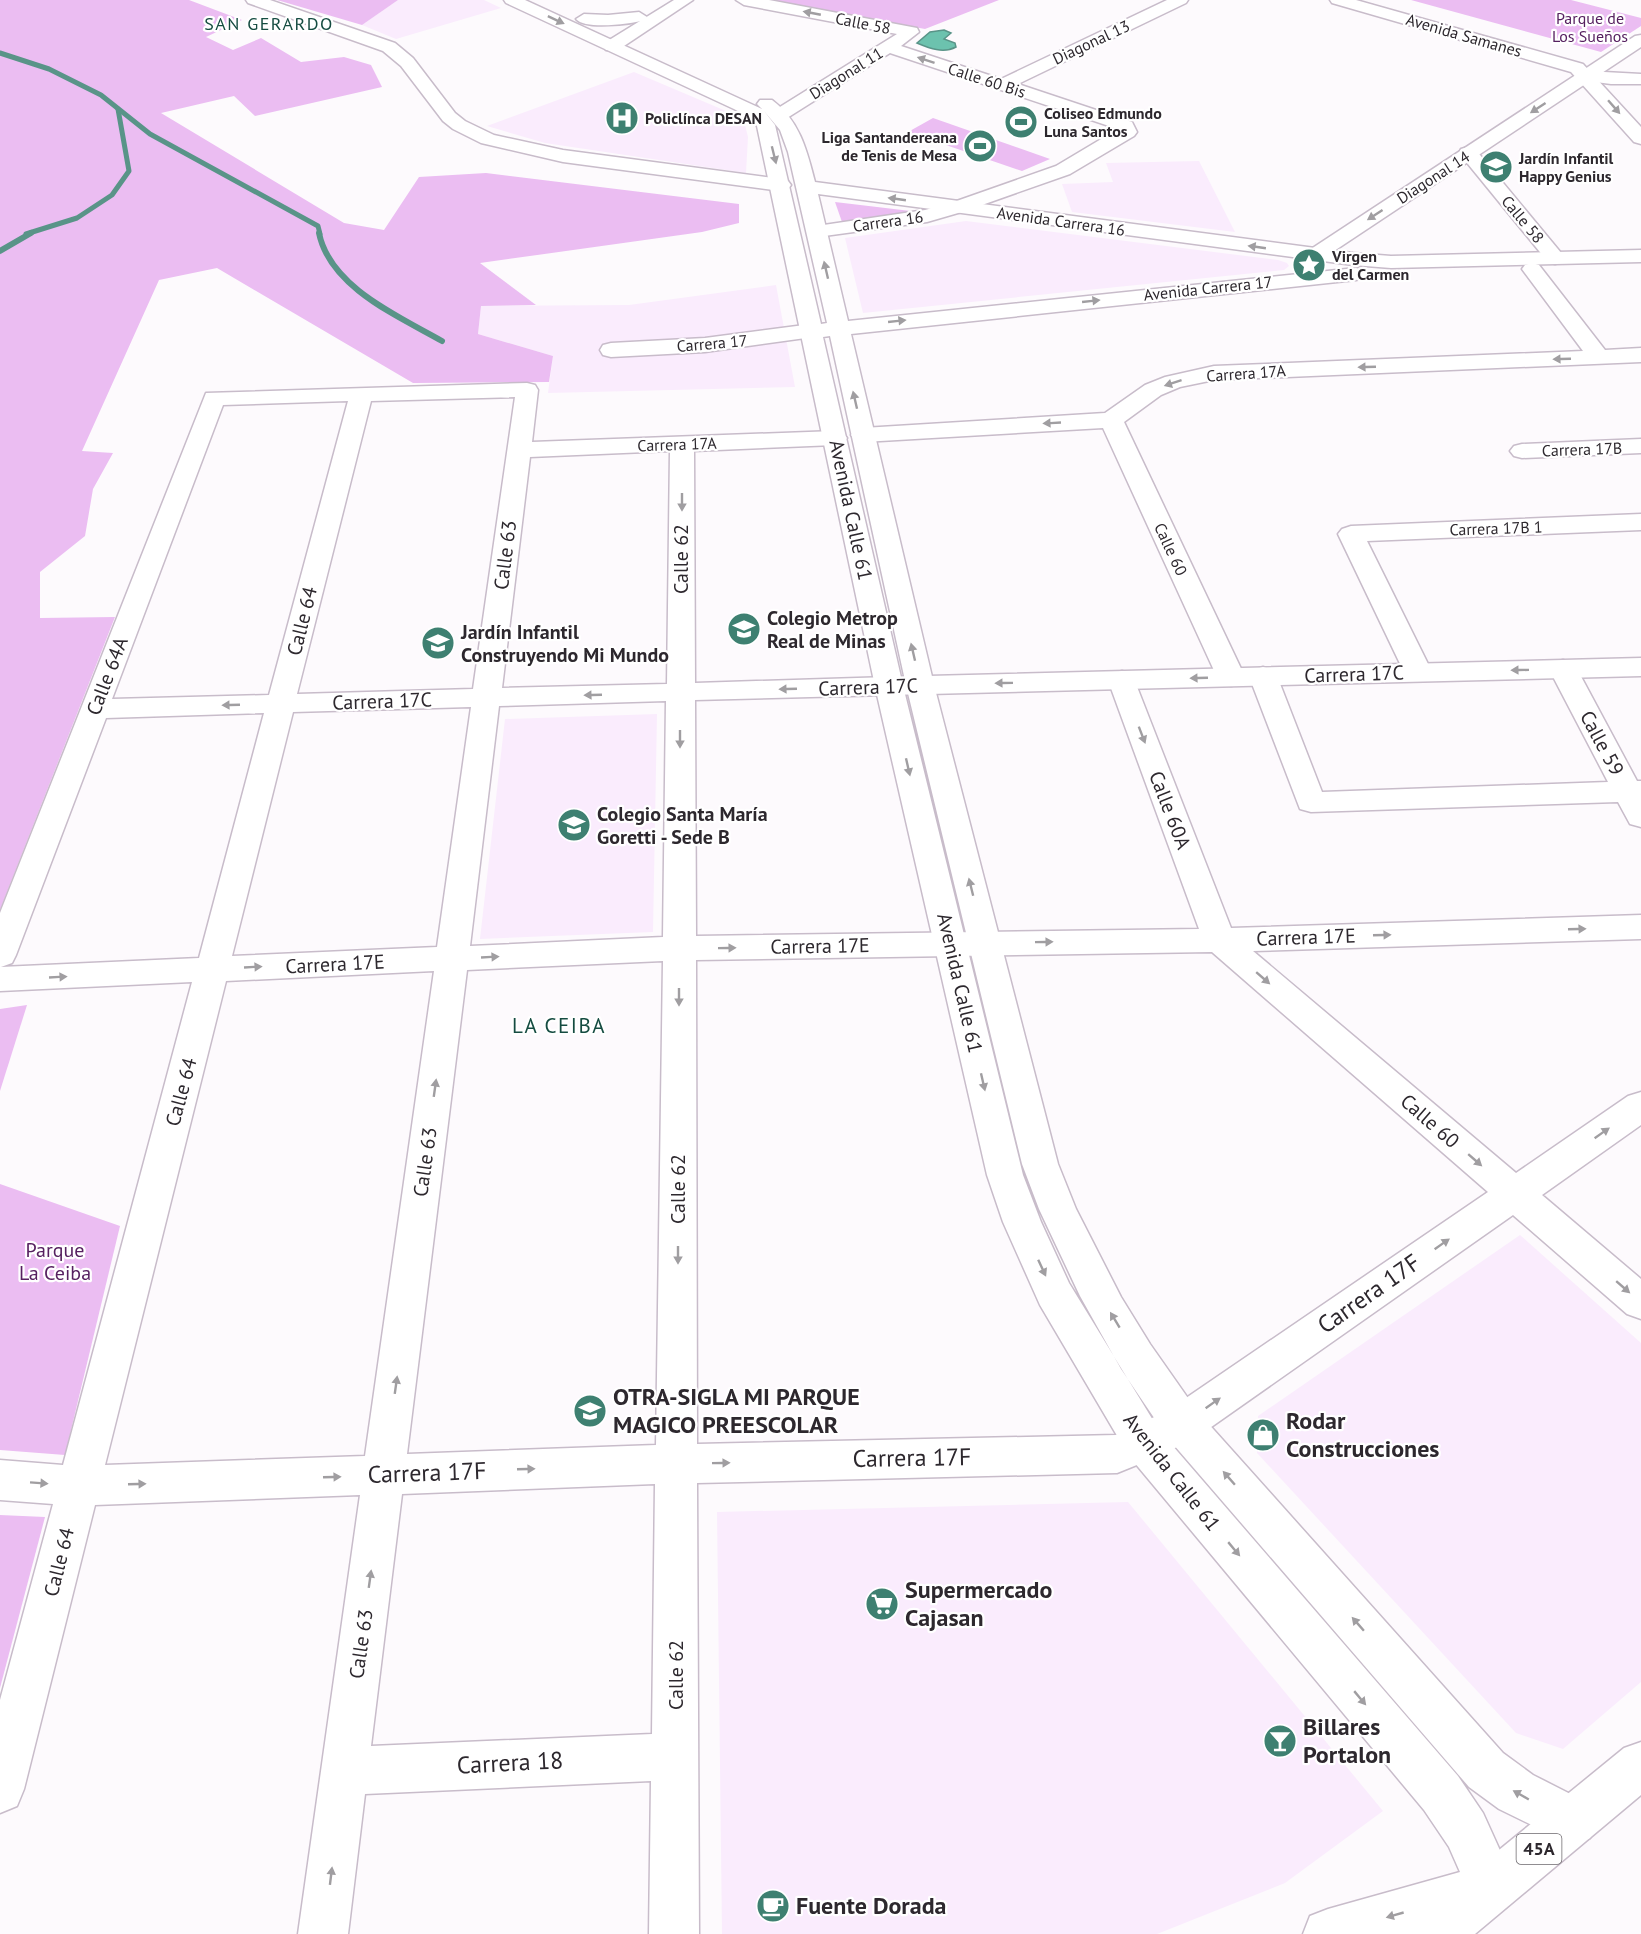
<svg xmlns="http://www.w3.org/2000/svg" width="1641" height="1934" viewBox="0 0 1641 1934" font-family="'PT Sans',sans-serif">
	<rect width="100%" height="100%" fill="#fdfafd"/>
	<!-- built -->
	<g fill="#faecfd">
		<polygon points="398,0 484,0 501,8 396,39 362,25"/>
		<polygon points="634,72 726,111 745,125 748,137 746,173 545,143 487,126"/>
		<polygon points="1199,161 1235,232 1072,212 1062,184 1113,182 1106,163"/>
		<polygon points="966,221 1278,260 1287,263 1289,266 1284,270 863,313 845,238"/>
		<polygon points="776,285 795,387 548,393 553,356 478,334 481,306 629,305"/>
		<polygon points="657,714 653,932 480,939 505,719"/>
		<polygon points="1520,1235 1641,1343 1641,1682 1563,1749 1516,1733 1257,1453 1258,1416"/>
		<polygon points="1128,1502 1383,1811 1285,1883 1157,1934 722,1934 717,1512"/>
	</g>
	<!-- green -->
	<g fill="#ebbdf2">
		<polygon points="0,0 189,0 242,20 206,37 233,50 261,38 301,62 344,57 371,65 382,87 255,116 234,96 161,113 344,223 384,230 419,177 486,173 739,204 739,223 702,232 480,263 536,305 481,306 478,334 553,356 549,382 413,383 217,268 159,280 82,451 113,453 93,489 85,536 40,572 40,618 115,617 0,910"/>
		<polygon points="277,0 398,0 362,25"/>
		<polygon points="770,0 999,0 925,29"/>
		<polygon points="1411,0 1571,0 1641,18 1641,26 1601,52"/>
		<polygon points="933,118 1050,159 1022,171 908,132"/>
		<polygon points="835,202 919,212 842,222"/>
		<polygon points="27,1005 0,1091 0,1009"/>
		<polygon points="0,1184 120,1226 65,1455 0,1450"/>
		<polygon points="0,1515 45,1517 0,1688"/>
	</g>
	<!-- water -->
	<path fill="#6cc2ae" stroke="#599488" stroke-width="1.5" d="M944,30l7,3 -7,6 11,4 1,4c-13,7 -27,1 -39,-4l13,-11z"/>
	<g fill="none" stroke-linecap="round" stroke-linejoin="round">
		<!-- stream-far1 -->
		<g stroke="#599488" stroke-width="5">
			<polyline points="0,53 49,69 101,95 150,134 318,226 320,234"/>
			<polyline points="26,234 77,218 112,195 129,171 118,109"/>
		</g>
		<!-- stream -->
		<g stroke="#599488" stroke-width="6">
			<path d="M319,233c11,54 79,83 123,108"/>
			<polyline points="0,251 31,233"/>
		</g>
		<defs>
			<g id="minor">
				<polygon points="736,0 769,0 917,28 919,32 901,46 1001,79 1167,0 1188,0 1186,3 1018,84 1132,122 1137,132 1134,136 1070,174 965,211 927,222 817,237 810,235 807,231 810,227 925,210 951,203 1056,166 1118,129 890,53 787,118 775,118 772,114 775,110 897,34 744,5"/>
				<polygon points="1586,71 1641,74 1641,84 1611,84 1580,80 1577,76 1580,72"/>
				<polygon points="1468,147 1475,149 1562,254 1565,258 1562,262 1555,264 1548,262 1459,153 1461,149"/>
				<polygon points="1532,263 1539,265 1605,350 1641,348 1641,362 1214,380 1180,387 1161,395 1124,422 1245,677 1241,683 1231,686 1221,683 1217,677 1103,428 863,442 855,440 851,435 855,430 863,428 1105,413 1145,385 1165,377 1214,366 1583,351 1522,269 1525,265"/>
				<polygon points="812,324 820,326 823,331 820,336 705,352 611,357 603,355 600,350 603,345 611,343 705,338"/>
				<path d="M527,383l8,2 3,5 -6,52 303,-11 8,2 4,5 -4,5 -8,2 -141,6 1,232 194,-6 10,3 4,6 -4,6 -10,3 -194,5 1,236 503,-7 -91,-249 4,-6 10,-3 10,3 99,254 410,-13v24l-388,12 263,222 112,-77 13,-4v33l-99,70 99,84v40l-14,-5 -114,-99 -316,222 -38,19 -42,17 -420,10 2,451h-50l2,-153 -286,13 -17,140h-50l62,-439 -265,10 -71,284 -7,17 -17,7v-113l53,-196 -53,-4v-40l63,5 129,-483 -192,9v-78l206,-520zM515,397l-42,292 -176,5 74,-293zM348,401l-79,294 -157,4 111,-294zM670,451l-3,233 -165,4 28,-231zM666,701l-3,236 -193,9 29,-240zM471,707l-34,240 -205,9 61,-244zM264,713l-65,245 -198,9 11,-4 4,-8 90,-237zM1212,952l276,240 -321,219 -51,24 -419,9 -1,-484zM663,961l-7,484 -249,9 60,-484zM434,971l-69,485 -260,9 121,-484zM655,1484l-3,250 -281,12 31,-252z"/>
				<polygon points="1641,439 1641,453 1522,458 1514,456 1510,451 1514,446 1522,444"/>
				<polygon points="1641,514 1641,530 1367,541 1432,672 1428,678 1418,681 1408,678 1404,672 1338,534 1342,529 1351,526"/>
				<polygon points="1563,660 1573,663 1577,669 1637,781 1641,781 1641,827 1630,824 1618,802 1311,812 1300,809 1249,676 1253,670 1263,667 1273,670 1277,676 1322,792 1608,782 1549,669 1553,663"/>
			</g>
			<g id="tertiary">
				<polygon points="246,0 270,0 395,43 413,58 455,113 465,121 494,135 563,150 781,179 788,181 791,185 788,189 781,191 563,162 481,143 453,129 443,121 401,66 383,51 248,3"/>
				<polygon points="674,0 693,0 618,50 606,50 604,46 606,42"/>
				<polygon points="1641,35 1641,47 1322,259 1315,261 1308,259 1305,255 1308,251 1635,36"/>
				<polygon points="1641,658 1641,676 889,695 879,692 875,686 879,680 889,677"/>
			</g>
			<g id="secondary">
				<path d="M504,0h21l237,109 -5,-5 3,-4h12c28,21 35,51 43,82l538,71 38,3 250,-6v12l-250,6 -38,-3 -535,-71 30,127 508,-53 7,2 3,4 -3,4 -7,2 -505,54 83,351 124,479 18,45 45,88 29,47 47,67 306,342 30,22 57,29 7,17 -7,17 -17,7 -74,-36 -30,-22 -302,-350 -46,-68 -41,-73 -41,-87 -17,-45 -116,-479 -76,-349 -7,1 80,349 120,489 18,47 28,61 90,147 299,346 25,37 34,75 -8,17 -93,29h-113l7,-18 18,-7 132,-37 -11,-25 -25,-37 -295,-354 -89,-151 -37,-83 -16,-47 -112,-489 -118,-560 -6,-8 -17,-9 -228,-106zM764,111l16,19 8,22 39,171 -6,1 -46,-199z"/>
				<polygon points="1330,0 1356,0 1583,64 1641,127 1641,144 1634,142 1571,72 1332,3"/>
				<path d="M639,12l8,5 -2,3c-14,4 -60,10 -69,-1l8,-5 24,1z"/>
			</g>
			<polygon id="primary" points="1641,1742 1641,1795 1475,1934 1411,1934 1418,1916 1624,1748"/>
		</defs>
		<!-- minor casing -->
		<use href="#minor" stroke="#c8bcca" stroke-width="3"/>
		<!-- tertiary casing -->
		<use href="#tertiary" stroke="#c8bcca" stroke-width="3"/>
		<!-- secondary casing -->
		<use href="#secondary" stroke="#c8bcca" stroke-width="3"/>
		<!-- primary casing -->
		<use href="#primary" stroke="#c8bcca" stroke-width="3"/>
		<!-- minor -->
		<use href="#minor" fill="#fff" fill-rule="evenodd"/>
		<!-- tertiary -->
		<use href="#tertiary" fill="#fff" fill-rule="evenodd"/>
		<!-- secondary -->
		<use href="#secondary" fill="#fff" fill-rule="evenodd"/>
		<!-- primary -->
		<use href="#primary" fill="#fff" fill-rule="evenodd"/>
	</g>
	<!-- one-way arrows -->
	<defs><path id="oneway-solid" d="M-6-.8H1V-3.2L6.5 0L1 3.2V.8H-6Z" transform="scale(1.5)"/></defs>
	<g fill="#a09ea1">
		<use href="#oneway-solid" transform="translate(812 13) rotate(-169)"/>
		<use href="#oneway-solid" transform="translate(556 20) rotate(25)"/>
		<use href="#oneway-solid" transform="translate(926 60) rotate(-162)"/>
		<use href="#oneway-solid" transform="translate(1614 107) rotate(49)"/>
		<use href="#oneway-solid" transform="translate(1538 108) rotate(147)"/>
		<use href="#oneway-solid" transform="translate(774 155) rotate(76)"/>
		<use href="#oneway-solid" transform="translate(897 199) rotate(-172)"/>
		<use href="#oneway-solid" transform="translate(1375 215) rotate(147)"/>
		<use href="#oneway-solid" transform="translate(1257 247) rotate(-172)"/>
		<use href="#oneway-solid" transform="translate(826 270) rotate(-103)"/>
		<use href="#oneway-solid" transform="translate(1091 301) rotate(-6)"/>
		<use href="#oneway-solid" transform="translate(897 321) rotate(-6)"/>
		<use href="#oneway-solid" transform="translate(1562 359) rotate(178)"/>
		<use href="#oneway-solid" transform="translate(1367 367) rotate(178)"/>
		<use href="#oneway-solid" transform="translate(1173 383) rotate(162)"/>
		<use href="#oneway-solid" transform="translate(855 400) rotate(-103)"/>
		<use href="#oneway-solid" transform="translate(1052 423) rotate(177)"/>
		<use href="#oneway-solid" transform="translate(682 502) rotate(90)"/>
		<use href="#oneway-solid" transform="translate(913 652) rotate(-103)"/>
		<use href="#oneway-solid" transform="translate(1520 670) rotate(179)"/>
		<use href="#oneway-solid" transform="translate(1199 678) rotate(178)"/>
		<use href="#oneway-solid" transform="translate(1004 683) rotate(179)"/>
		<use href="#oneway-solid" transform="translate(788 689) rotate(178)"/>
		<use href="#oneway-solid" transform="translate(593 695) rotate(178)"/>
		<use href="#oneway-solid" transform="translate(231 705) rotate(178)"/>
		<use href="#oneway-solid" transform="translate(1142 735) rotate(69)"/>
		<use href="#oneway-solid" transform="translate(680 739) rotate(90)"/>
		<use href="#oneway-solid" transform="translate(908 767) rotate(77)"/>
		<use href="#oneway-solid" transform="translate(971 887) rotate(-104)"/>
		<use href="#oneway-solid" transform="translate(1577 929) rotate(-2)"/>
		<use href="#oneway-solid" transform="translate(1382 935) rotate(-2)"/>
		<use href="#oneway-solid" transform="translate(1044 942) rotate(-1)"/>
		<use href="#oneway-solid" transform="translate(727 948) rotate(-1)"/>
		<use href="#oneway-solid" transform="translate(490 957) rotate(-3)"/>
		<use href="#oneway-solid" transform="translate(253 967) rotate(-3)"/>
		<use href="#oneway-solid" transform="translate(58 977) rotate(-3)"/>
		<use href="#oneway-solid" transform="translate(1263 978) rotate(41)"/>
		<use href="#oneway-solid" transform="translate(679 997) rotate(90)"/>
		<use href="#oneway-solid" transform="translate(983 1082) rotate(77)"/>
		<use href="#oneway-solid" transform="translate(435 1088) rotate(-82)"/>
		<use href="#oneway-solid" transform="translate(1602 1133) rotate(-35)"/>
		<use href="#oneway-solid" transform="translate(1475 1160) rotate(41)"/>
		<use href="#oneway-solid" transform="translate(1442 1244) rotate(-35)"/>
		<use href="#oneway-solid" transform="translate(678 1255) rotate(90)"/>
		<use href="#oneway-solid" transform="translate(1042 1268) rotate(65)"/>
		<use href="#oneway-solid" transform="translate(1623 1287) rotate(41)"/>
		<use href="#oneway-solid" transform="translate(1115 1320) rotate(-121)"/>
		<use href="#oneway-solid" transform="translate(396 1385) rotate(-82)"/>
		<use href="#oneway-solid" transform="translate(1213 1403) rotate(-35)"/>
		<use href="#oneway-solid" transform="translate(721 1463) rotate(-1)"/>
		<use href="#oneway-solid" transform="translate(526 1469) rotate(-2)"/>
		<use href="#oneway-solid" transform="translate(332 1477) rotate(-2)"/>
		<use href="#oneway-solid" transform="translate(1229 1478) rotate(-131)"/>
		<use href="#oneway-solid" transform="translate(39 1483) rotate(4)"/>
		<use href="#oneway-solid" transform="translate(137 1484) rotate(-2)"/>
		<use href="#oneway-solid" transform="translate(1234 1549) rotate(50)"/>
		<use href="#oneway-solid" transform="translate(370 1579) rotate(-82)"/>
		<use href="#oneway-solid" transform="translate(1358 1624) rotate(-131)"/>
		<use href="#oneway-solid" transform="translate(1360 1698) rotate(50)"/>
		<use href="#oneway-solid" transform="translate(1521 1795) rotate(-150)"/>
		<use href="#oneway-solid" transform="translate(331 1876) rotate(-83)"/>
		<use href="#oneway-solid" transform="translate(1395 1915) rotate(164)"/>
	</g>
	<!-- icons -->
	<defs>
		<symbol id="hospital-disc" viewBox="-11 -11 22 22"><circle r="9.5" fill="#3e8071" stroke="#fff"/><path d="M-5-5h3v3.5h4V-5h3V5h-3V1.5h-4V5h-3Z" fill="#fff"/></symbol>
		<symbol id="stadium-disc" viewBox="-11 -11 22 22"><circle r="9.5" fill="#3e8071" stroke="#fff"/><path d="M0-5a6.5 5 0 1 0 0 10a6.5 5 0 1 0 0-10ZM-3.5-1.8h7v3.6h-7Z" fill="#fff"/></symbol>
		<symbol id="school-disc" viewBox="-11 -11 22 22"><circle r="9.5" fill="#3e8071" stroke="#fff"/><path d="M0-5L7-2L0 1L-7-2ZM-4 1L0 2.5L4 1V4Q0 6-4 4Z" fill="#fff"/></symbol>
		<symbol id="sight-disc" viewBox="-11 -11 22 22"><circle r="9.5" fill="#3e8071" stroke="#fff"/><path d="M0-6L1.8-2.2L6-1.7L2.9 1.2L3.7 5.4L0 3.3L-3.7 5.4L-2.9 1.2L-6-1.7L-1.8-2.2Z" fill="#fff"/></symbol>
		<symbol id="shop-disc" viewBox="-11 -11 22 22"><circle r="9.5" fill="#3e8071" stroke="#fff"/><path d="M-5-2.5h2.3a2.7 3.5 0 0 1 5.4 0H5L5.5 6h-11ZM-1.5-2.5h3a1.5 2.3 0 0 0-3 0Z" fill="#fff"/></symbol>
		<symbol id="supermarket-disc" viewBox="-11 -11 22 22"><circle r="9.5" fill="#3e8071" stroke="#fff"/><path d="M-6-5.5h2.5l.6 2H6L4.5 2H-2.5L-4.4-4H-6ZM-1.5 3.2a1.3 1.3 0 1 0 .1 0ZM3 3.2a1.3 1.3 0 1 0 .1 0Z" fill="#fff"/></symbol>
		<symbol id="bar-disc" viewBox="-11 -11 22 22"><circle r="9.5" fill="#3e8071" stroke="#fff"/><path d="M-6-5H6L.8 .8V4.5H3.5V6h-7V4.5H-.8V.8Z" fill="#fff"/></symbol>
		<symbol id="cafe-disc" viewBox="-11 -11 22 22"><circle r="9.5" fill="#3e8071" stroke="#fff"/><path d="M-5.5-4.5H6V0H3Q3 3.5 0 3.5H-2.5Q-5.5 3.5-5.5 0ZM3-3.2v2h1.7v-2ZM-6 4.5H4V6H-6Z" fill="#fff"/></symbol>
	</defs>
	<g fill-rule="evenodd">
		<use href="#hospital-disc" x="603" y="99" width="38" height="38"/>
		<use href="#stadium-disc" x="1002" y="103" width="38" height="38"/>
		<use href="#stadium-disc" x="961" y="127" width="38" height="38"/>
		<use href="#school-disc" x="1477" y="148" width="38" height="38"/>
		<use href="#sight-disc" x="1290" y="246" width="38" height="38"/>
		<use href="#school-disc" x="725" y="610" width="38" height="38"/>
		<use href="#school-disc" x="419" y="624" width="38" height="38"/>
		<use href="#school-disc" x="555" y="806" width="38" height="38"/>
		<use href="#school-disc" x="571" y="1392" width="38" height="38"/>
		<use href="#shop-disc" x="1244" y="1416" width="38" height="38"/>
		<use href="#supermarket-disc" x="863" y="1585" width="38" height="38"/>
		<use href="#bar-disc" x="1261" y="1722" width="38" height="38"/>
		<use href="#cafe-disc" x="754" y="1887" width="38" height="38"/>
	</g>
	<g text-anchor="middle" stroke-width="4.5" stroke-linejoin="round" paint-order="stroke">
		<!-- far-park labels -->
		<g font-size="16" fill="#562060" stroke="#fff">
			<text x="1590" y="24">Parque de<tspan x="1590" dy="18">Los Sueños</tspan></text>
		</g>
		<!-- far-street labels -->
		<g font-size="16" fill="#2d282e" stroke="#fff">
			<text transform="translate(863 23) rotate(11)" y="6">Calle 58</text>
			<text transform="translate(1464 35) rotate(16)" y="6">Avenida Samanes</text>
			<text transform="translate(1091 42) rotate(-25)" y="6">Diagonal 13</text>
			<text transform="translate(846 73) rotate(-32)" y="6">Diagonal 11</text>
			<text transform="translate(987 80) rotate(18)" y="6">Calle 60 Bis</text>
			<text transform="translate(1433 177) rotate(-33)" y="6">Diagonal 14</text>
			<text transform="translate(1523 219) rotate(50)" y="6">Calle 58</text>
			<text transform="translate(888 221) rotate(-8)" y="6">Carrera 16</text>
			<text transform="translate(1061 221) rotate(8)" y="6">Avenida Carrera 16</text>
			<text transform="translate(1208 288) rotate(-6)" y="6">Avenida Carrera 17</text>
			<text transform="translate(712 343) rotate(-5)" y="6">Carrera 17</text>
			<text transform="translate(1246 373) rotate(-4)" y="6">Carrera 17A</text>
			<text transform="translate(677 444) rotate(-2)" y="6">Carrera 17A</text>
			<text transform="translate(1582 449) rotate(-2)" y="6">Carrera 17B</text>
			<text transform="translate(1496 528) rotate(-2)" y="6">Carrera 17B 1</text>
			<text transform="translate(1171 549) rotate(65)" y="6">Calle 60</text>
		</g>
		<!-- far-poi labels -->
		<g font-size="16" font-weight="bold" fill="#2d282e" stroke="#fff" text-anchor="start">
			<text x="1044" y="119">Coliseo Edmundo<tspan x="1044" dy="18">Luna Santos</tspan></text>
			<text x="645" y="124">Policlínca DESAN</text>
			<text x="957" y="143" text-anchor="end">Liga Santandereana<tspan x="957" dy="18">de Tenis de Mesa</tspan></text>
			<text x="1519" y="164">Jardín Infantil<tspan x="1519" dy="18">Happy Genius</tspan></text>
			<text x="1332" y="262">Virgen<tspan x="1332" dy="18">del Carmen</tspan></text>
		</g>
		<!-- far-neighbourhood labels -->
		<g font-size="18" letter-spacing="1.5" fill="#154c41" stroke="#fff">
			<text x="269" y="30">SAN GERARDO</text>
		</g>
		<!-- shield labels -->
		<rect fill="#fff" stroke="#6c686d" stroke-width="1.5" x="1516.5" y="1834" width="45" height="30" rx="4.5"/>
		<g font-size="18" font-weight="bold" fill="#2d282e">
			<text x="1539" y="1855">45A</text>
		</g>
		<!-- street labels -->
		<g font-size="20" fill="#2d282e" stroke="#fff">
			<text transform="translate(851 510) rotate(78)" y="7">Avenida Calle 61</text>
			<text transform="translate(505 555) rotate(-83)" y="7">Calle 63</text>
			<text transform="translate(681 559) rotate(-90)" y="7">Calle 62</text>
			<text transform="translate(302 621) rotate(-76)" y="7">Calle 64</text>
			<text transform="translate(1354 674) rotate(-2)" y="7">Carrera 17C</text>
			<text transform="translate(107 676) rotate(-69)" y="7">Calle 64A</text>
			<text transform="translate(868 687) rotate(-2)" y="7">Carrera 17C</text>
			<text transform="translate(382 701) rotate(-2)" y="7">Carrera 17C</text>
			<text transform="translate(1602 743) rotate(62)" y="7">Calle 59</text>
			<text transform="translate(1170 810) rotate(69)" y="7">Calle 60A</text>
			<text transform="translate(1306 937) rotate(-2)" y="7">Carrera 17E</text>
			<text transform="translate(820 946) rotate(-1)" y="7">Carrera 17E</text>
			<text transform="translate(335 964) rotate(-3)" y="7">Carrera 17E</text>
			<text transform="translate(960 983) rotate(77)" y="7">Avenida Calle 61</text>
			<text transform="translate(181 1092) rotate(-75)" y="7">Calle 64</text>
			<text transform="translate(1430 1121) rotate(41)" y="7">Calle 60</text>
			<text transform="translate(425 1162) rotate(-82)" y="7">Calle 63</text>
			<text transform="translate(678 1189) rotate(-90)" y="7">Calle 62</text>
			<text transform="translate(1172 1472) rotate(52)" y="7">Avenida Calle 61</text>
			<text transform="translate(59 1562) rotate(-76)" y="7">Calle 64</text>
			<text transform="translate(361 1644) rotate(-82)" y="7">Calle 63</text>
			<text transform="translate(676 1675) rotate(-90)" y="7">Calle 62</text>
		</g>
		<!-- poi labels -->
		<g font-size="20" font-weight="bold" fill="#2d282e" stroke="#fff" text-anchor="start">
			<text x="767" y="625">Colegio Metrop<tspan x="767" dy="23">Real de Minas</tspan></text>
			<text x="461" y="639">Jardín Infantil<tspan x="461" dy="23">Construyendo Mi Mundo</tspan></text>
			<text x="597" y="821">Colegio Santa María<tspan x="597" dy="23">Goretti - Sede B</tspan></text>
		</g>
		<!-- park labels -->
		<g font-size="20" fill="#562060" stroke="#fff">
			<text x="55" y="1257">Parque<tspan x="55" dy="23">La Ceiba</tspan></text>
		</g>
		<!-- neighbourhood labels -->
		<g font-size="21" letter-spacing="1.5" fill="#154c41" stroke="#fff">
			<text x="559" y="1033">LA CEIBA</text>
		</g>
		<!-- near-street labels -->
		<g font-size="24" fill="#2d282e" stroke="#fff">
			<text transform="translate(1369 1294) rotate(-35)" y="8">Carrera 17F</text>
			<text transform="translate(912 1458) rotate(-1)" y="8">Carrera 17F</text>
			<text transform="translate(427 1473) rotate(-2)" y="8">Carrera 17F</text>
			<text transform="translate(510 1763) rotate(-3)" y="8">Carrera 18</text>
		</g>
		<!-- near-poi labels -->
		<g font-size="24" font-weight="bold" fill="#2d282e" stroke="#fff" text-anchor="start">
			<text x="613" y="1405">OTRA-SIGLA MI PARQUE<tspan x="613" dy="28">MAGICO PREESCOLAR</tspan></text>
			<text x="1286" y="1429">Rodar<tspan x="1286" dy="28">Construcciones</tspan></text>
			<text x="905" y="1598">Supermercado<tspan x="905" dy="28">Cajasan</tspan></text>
			<text x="1303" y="1735">Billares<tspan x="1303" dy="28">Portalon</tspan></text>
			<text x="796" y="1914">Fuente Dorada</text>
		</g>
	</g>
</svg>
